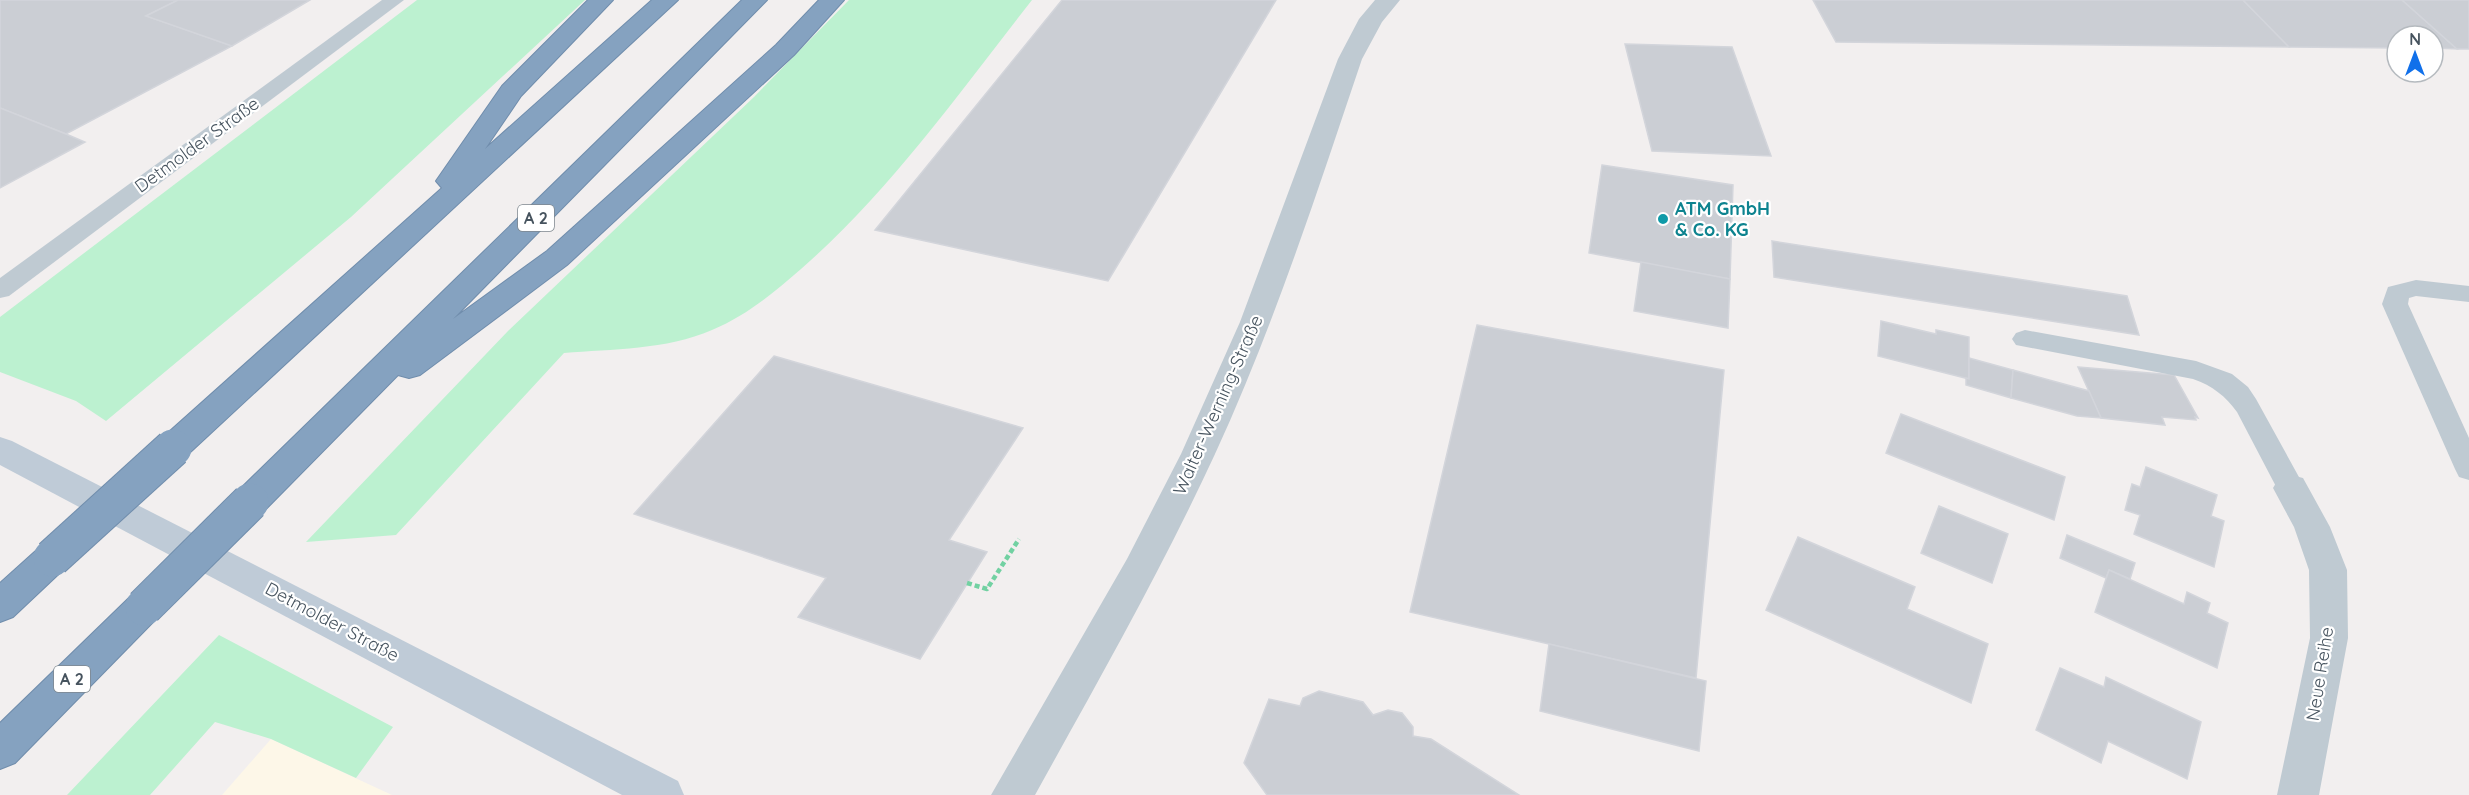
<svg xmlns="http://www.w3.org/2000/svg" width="2469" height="795" viewBox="0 0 2469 795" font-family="Quicksand,sans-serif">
	<rect width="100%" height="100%" fill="#f2efef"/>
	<!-- commercial -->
	<polygon fill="#fdf7e8" points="271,739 392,795 222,795"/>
	<!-- green -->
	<g fill="#bcf1d0">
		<polygon points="417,0 585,0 351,217 106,421 76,401 0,372 0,317"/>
		<path d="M849,0h183c-73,93 -142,191 -231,269 -29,25 -54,46 -89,61 -46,20 -100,19 -148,23l-168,182 -90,7 202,-211 246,-234z"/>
		<polygon points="219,635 393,727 356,778 271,739 215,722 150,795 67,795"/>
	</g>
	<!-- building -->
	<g fill="#cbced4" stroke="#d3d5db" stroke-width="1.5">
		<polygon points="0,0 178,0 146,16 232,46 66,134 0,108"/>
		<polygon points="178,0 310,0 232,46 146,16"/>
		<polygon points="1062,0 1276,0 1108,281 875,230"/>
		<polygon points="1813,0 2243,0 2289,47 1836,42"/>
		<polygon points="2243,0 2402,0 2457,49 2433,48 2433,36 2397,36 2397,48 2289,47"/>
		<polygon points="2402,0 2469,0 2469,49 2457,49"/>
		<polygon points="1625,44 1732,47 1771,156 1652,151"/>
		<polygon points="0,108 66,134 85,142 0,188"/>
		<polygon points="1602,165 1733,185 1730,279 1589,253"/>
		<polygon points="1772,241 2127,296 2139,335 1774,277"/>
		<polygon points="1641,262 1730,279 1728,328 1634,311"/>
		<polygon points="1881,321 1936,334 1936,330 1969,337 1969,379 1878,356"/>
		<polygon points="1477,325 1724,370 1696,678 1410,612"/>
		<polygon points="774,356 1023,428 949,540 987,552 920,659 798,617 826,578 634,514"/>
		<polygon points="1969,358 2013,370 2011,398 1966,385 1966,378 1969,379"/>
		<polygon points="2078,367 2174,375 2198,418 2195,417 2196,420 2162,417 2165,425 2101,418"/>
		<polygon points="2013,370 2089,391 2101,418 2077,416 2011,398"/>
		<polygon points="1901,414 2065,477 2054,520 1886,453"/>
		<polygon points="2146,467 2217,495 2211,516 2224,521 2214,567 2134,534 2140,515 2125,510 2132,484 2140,487"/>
		<polygon points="1939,506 2008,534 1992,583 1921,553"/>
		<polygon points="2067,535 2135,563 2130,579 2109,570 2106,578 2060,558"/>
		<polygon points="1798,537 1915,587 1907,609 1988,644 1971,703 1766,610"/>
		<polygon points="2109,570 2184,604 2187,592 2210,603 2207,613 2228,623 2217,668 2095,612"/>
		<polygon points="1549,644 1706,681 1699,751 1540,711"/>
		<polygon points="2060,668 2104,687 2106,677 2201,722 2187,779 2108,741 2101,763 2036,730"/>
		<polygon points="1319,691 1363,702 1373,715 1388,710 1402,713 1413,727 1413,736 1431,739 1519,795 1267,795 1244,763 1269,699 1300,706 1303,698"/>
	</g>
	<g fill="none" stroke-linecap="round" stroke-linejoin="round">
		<defs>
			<g id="highway">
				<polygon points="588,0 613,0 521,96 485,149 652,0 678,0 185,457 173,461 161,457 156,448 161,439 442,188 436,181 502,86"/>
				<polygon points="742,0 767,0 453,319 547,251 776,45 819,0 844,0 794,55 567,265 420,375 409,378 398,375 263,512 250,516 237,512 232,502 237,492"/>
				<polygon points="52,543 65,548 70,558 65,568 13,617 0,622 0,583 39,548"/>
				<polygon points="144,591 157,596 163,607 157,618 15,763 0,769 0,723 131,596"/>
			</g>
		</defs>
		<!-- highway casing -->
		<use href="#highway" stroke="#708dac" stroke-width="2"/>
		<!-- path -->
		<polyline stroke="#72d1a2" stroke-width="4.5" stroke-dasharray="5 3" stroke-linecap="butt" points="967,583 987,589 1019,539"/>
		<!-- lane -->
		<g fill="#bfcad2" fill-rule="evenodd">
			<polygon points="382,0 404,0 9,296 0,298 0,278"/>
			<polygon points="2416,280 2469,286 2469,302 2416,296 2409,298 2408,304 2469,438 2469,480 2459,477 2455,469 2382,304 2388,287"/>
			<path d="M2025,330l171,31 36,13 16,13 8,12 49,89 -4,8 -10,3 -10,-3 -44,-84c-12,-16 -24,-26 -44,-33l-177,-34 -4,-6 4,-6z"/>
		</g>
		<!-- street -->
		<g fill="#bfcad2" fill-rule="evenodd">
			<path d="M1375,0h25l-18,22 -20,37c-45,133 -88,267 -147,395 -54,117 -118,229 -180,341h-44l136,-236 54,-105 59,-132 98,-263 21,-40z"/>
			<polygon points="2291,475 2303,478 2330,527 2347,570 2348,638 2319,795 2277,795 2310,638 2309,570 2294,527 2273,488 2279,478"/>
		</g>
		<!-- secondary -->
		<polygon fill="#bfcbd7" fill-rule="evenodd" points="0,437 12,441 678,781 684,795 622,795 0,465"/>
		<!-- highway -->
		<use href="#highway" fill="#85a2c0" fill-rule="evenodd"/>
		<defs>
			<g id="highway-bridge">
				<polyline points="52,558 173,448"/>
				<polyline points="144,607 250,502"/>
			</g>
		</defs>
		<!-- highway-bridge casing -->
		<use href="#highway-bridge" stroke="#708dac" stroke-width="39" stroke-linecap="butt"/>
		<!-- highway-bridge -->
		<use href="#highway-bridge" stroke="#85a2c0" stroke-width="37"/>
	</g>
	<!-- markers -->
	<circle fill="#0f9aa8" stroke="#fff" stroke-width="2" cx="1663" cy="219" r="6"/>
	<g text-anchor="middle" stroke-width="4.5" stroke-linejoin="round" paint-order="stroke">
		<!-- shield labels -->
		<g fill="#fff" stroke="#7e878e" stroke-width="1.5">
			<rect x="518" y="205" width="36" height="26" rx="4.5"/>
			<rect x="54" y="666" width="36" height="26" rx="4.5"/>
		</g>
		<g font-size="16" font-weight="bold" fill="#46535e">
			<text x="536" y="224">A 2</text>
			<text x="72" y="685">A 2</text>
		</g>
		<!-- street labels -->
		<g font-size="18" fill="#46535e" stroke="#fff">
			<text transform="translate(197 145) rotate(-36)" y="6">Detmolder Straße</text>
			<text transform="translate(1218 405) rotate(-66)" y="6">Walter-Werning-Straße</text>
			<text transform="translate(332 622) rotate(28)" y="6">Detmolder Straße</text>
			<text transform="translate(2320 674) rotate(-81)" y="6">Neue Reihe</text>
		</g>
		<!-- culture labels -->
		<g font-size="18" font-weight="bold" fill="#0d838f" stroke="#fff" text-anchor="start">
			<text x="1675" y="215">ATM GmbH<tspan x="1675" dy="21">&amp; Co. KG</tspan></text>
		</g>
	</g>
	<!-- north arrow -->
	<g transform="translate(2415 54)"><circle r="28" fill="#ffffff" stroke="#b5babf" stroke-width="1.5"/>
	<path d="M0-4.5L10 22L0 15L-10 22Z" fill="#1170ea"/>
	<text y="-9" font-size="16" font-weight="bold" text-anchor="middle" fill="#46535e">N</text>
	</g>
</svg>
